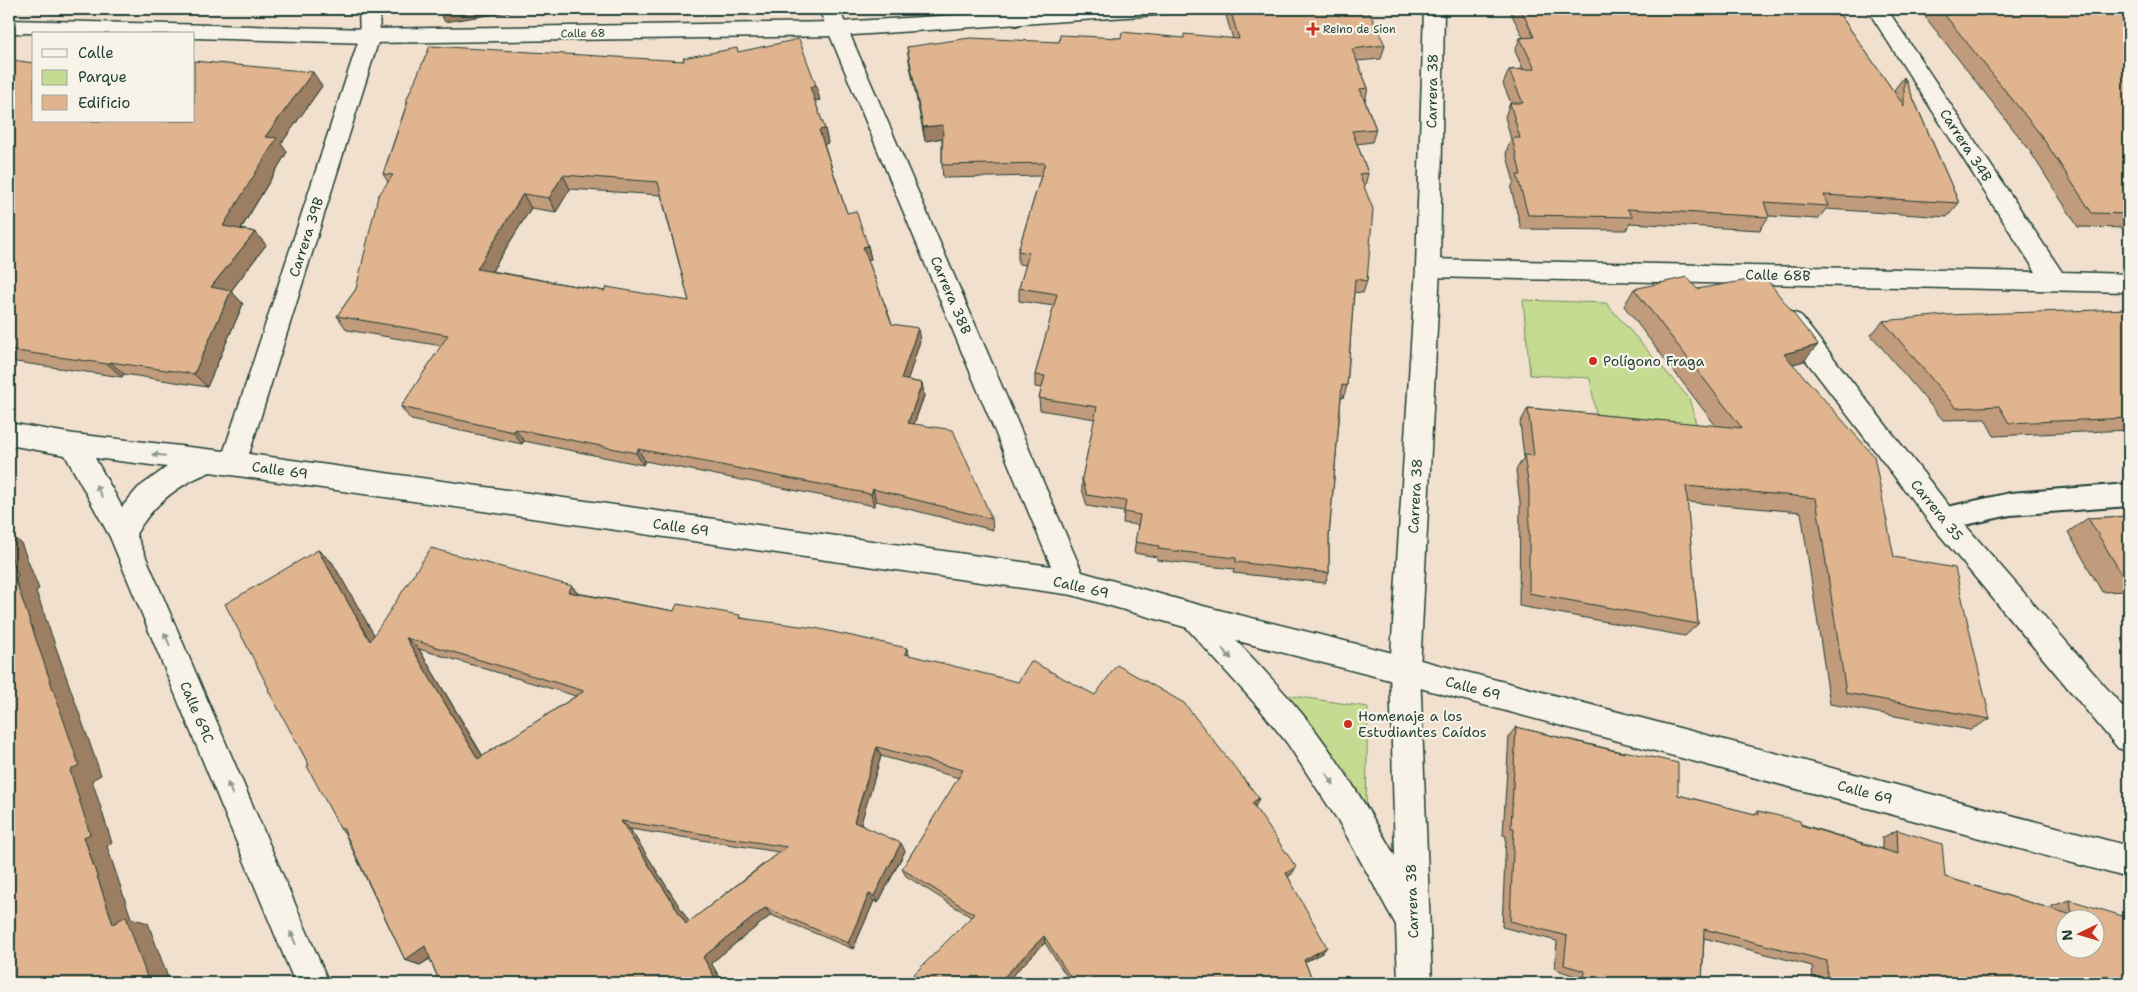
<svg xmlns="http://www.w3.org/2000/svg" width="2138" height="992" viewBox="0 0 2138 992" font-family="'Shantell Sans',sans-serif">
	<rect width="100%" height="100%" fill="#f0e0cd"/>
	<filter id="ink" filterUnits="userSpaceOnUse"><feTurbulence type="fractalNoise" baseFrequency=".02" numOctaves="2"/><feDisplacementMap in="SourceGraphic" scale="10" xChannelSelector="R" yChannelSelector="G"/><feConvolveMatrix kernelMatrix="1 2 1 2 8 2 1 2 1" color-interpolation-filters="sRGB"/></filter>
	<g filter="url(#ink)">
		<!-- green -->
		<g fill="#c5db91" stroke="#728c62">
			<polygon points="1523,300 1606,303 1689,398 1698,431 1596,414 1590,378 1530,375"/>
			<polygon points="1279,694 1368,707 1366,808"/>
		</g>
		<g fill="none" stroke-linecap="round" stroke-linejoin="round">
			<defs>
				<g id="lane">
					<polygon points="1005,9 1025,9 1026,19 1023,23 1016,25 1009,23 1006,19"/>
					<polygon points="2129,484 2129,506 2010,515 1943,530 1934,527 1930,519 1934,511 1943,508 2010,493"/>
				</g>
				<g id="street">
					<path d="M359,9h20l1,27 -131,418 802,112 -232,-557h20l243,563 113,32 210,52 724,190v32l-724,-194 -210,-54 -123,-35 -862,-123c-32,13 -56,31 -74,62l193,449h-34l-185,-446 -45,-82 -56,-10v-22l65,11 150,17 136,-415zM95,458l72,9 -29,21 -16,19z"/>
					<polygon points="1867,9 1887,9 2062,272 2129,274 2129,292 1428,277 1419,274 1416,268 1419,262 1428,259 2036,272"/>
					<polygon points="1791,312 1800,315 1953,511 2129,714 2129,752 2118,748 1933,527 1782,329 1779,322 1782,315"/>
				</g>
				<g id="secondary">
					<polygon points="1059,9 1167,9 1164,13 1157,15 838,36 370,43 194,38 194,34 9,33 9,20 370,29 838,22"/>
					<path d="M1424,9h20l-4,259 -20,402 12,313h-34l-2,-58 -57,-103 -52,-79 -28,-35 -74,-82 -5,-9 5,-9 10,-4 10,4c35,37 71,73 103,113 33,42 60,88 87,135l-5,-186 26,-402z"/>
				</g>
			</defs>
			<!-- lane casing -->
			<use href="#lane" stroke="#1f3d34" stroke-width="4"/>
			<!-- street casing -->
			<use href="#street" stroke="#1f3d34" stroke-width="3"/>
			<!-- secondary casing -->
			<use href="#secondary" stroke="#1f3d34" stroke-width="3"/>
			<!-- lane -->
			<use href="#lane" fill="#f7f3e8" fill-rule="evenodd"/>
			<!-- street -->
			<use href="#street" fill="#f7f3e8" fill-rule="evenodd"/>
			<!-- secondary -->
			<use href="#secondary" fill="#f7f3e8" fill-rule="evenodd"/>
		</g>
		<!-- wall -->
		<g fill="#c09b7b" stroke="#1f3d34" fill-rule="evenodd">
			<polygon points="1224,9 1340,9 1341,14 1385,45 1381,59 1357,61 1368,88 1365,101 1376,129 1372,142 1357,144 1368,173 1365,186 1364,186 1367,281 1363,293 1354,292 1347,386 1343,398 1341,398 1329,536 1329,573 1325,583 1233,573 1234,569 1157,560 1157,557 1134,553 1138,525 1123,523 1124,512 1087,506 1082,489 1082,478 1095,419 1040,410 1039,398 1042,388 1035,387 1035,375 1054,306 1019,301 1019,288 1026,265 1018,264 1018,251 1041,176 943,178 942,165 942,138 925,141 909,61 907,47 1059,42 1121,38 1233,39"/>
			<polygon points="1511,9 1836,9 1894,92 1894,90 1904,77 1959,203 1947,217 1826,209 1818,219 1769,216 1760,230 1630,223 1626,230 1521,229 1511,188 1514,182 1506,152 1511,139 1505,117 1510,103 1511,103 1503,84 1509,70 1523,69 1515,51 1520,38 1523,37 1510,11"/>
			<polygon points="1919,9 2129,9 2129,228 2078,227 2028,148"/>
			<path d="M738,52l82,48 -5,1 10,28 3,14 -4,1 23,69 21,33 3,13 -3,1 24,64 28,17 -13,39 15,3 2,13 -10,28 78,95 1,11 -117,-29 -2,5 -229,-45 -2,4 -119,-24 -2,3 -111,-24 -10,-13 41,-61 -95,-16 -10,-14 19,-27 32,-107 -5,-8 24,-71 -1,-2 278,-40zM570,189l91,6 28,106 -85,-10 -112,-20 39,-63 25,4z"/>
			<polygon points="9,63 34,121 322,86 281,144 287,152 241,229 255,232 266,245 231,291 243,304 207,387 124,374 122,377 9,361"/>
			<polygon points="1634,289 1697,289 1804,361 1793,364 1894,557 1990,719 1970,730 1830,704 1801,512 1687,502 1698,624 1685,636 1519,606 1520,502 1516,470 1524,457 1520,423 1528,408 1716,426 1624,306"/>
			<polygon points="2129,309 2129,430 1994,436 1985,419 1943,420 1871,335 1883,321"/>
			<polygon points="2129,516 2129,591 2102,592 2068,532 2088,518"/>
			<path d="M318,550l14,12 42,73 198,-49 5,7 97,18 68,7 167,37 346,152 37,67 -4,2 34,77 -17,9 9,21h-243l-26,-40 -40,40h-86l-6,-8 58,-58 -65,-41 -4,-7 57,-91 -78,-22 -21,68 45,27 -27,52 -4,-2 -21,48 -82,-34 -60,48 12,20h-283l-10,-24 -10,6 -15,-5 -61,-128 -3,-2 -32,-65 -40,-76zM419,649l157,47 -93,60zM630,829l149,23 -90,70z"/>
			<polygon points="1516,727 1622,752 1624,751 1678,795 1754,814 1758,811 1882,849 1882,838 1897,830 1945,877 2052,909 2052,906 2070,900 2129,983 1813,983 1812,966 1704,938 1702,983 1575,983 1575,976 1555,969 1557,941 1502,927 1506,836 1503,835 1509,736"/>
		</g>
		<!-- shaded-wall -->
		<g fill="#9c7e64" stroke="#1f3d34">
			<polygon points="438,9 527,9 445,22"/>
			<polygon points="313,72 322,86 281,144 287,152 234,240 223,226 265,137"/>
			<polygon points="816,85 820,100 814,101 810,87"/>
			<polygon points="943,125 944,138 925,141 923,127"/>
			<polygon points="825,129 828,143 823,145 819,130"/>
			<polygon points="563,175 570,189 556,212 549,198"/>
			<polygon points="523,194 531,208 485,282 477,269"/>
			<polygon points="255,232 266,245 223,301 211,287"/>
			<polygon points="868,246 871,259 866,261 863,247"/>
			<polygon points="231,291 243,304 207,387 194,374"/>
			<polygon points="918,328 920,341 904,392 901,379"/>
			<polygon points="1818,345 1804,361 1771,370 1784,354"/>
			<polygon points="110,362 124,374 122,377 108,364"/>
			<polygon points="922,383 924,396 910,435 908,423"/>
			<polygon points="515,429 524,441 522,444 513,432"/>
			<polygon points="638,449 645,461 643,465 636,453"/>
			<polygon points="873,489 876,501 874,506 871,494"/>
			<polygon points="9,535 21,543 39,589 36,591 101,775 92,780 112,843 107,846 131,918 148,923 170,983 149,983 113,924 84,837 70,770 15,578 9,551"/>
			<polygon points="318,550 332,562 384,652 370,641"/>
			<polygon points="572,586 581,598 568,592"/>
			<polygon points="406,638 419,649 490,769 478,759"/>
			<polygon points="907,648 910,659 905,654"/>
			<polygon points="877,747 881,756 859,830 854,822"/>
			<polygon points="1259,798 1255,807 1252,803"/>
			<polygon points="621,821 630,829 695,931 686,924"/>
			<polygon points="901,843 905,851 878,903 874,896"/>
			<polygon points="1296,867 1292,874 1282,881 1286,873"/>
			<polygon points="869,894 874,901 853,949 848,943"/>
			<polygon points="765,908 771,915 711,963 723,983 718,983 703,957"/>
			<polygon points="1044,936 1045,943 1005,983 998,983"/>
			<polygon points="425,946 439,952 420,965 405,960"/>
			<polygon points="1327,947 1322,953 1299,965 1304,960"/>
		</g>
		<!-- building -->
		<g fill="#dfb48f" stroke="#1f3d34" fill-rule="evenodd">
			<polygon points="1230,9 1340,9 1341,14 1369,12 1385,45 1352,49 1368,88 1360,89 1376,129 1352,131 1368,173 1359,174 1373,209 1367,281 1355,279 1347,386 1342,385 1329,536 1329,573 1236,562 1236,558 1158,549 1159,546 1135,542 1140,515 1124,512 1126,501 1087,495 1082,478 1097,407 1039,398 1045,376 1035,375 1057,294 1019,288 1029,253 1018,251 1045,163 942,165 943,125 923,127 907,47 970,38 1059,42 1060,35 1121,38 1122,32 1184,38 1184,34 1239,39"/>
			<polygon points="1521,9 1836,9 1904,106 1904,77 1959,203 1824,195 1828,206 1764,202 1769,217 1627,209 1633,217 1528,215 1517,175 1521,175 1512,138 1520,138 1510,103 1523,103 1509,70 1535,69 1520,38 1534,37"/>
			<polygon points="1940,9 2129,9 2129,214 2092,213 2040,134"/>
			<path d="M799,39l17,46 -6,2 15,42 -6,1 28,83 9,-2 12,35 -5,1 29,77 26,4 -17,51 21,4 -14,40 45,7 39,89 -119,-30 -2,5 -233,-45 -2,4 -121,-24 -2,3 -112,-25 47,-72 -111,-19 19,-27 22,-93 15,-21 -10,-1 25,-73h-2l24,-55 254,15 -1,-3 54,-10 1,4zM563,175l95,7 31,119 -82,-14 -3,4 -127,-22 46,-75 26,4z"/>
			<polygon points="12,60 34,63 34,121 194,121 194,61 313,72 265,137 277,138 223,226 255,232 211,287 231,291 194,374 110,362 108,364 9,350 9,63"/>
			<polygon points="1687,277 1697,289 1765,277 1818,345 1784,354 1874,456 1894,557 1955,568 1990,719 1846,693 1816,498 1686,486 1698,624 1529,593 1529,488 1524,455 1534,456 1528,408 1742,428 1634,289"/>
			<polygon points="2129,309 2129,418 2009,423 1999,406 1956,408 1883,321 1945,315"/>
			<polygon points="2129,516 2129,578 2124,578 2088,518"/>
			<path d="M431,548l141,38 -4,6 106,19 3,-7 63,11 -1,3 76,10 92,20 -2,6 113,28 13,-21 64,34 22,-30 67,38 75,95 -7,5 44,64 -10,6 41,74 -23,13 10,23h-240l-30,-47 -46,47h-78l-7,-8 61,-61 -72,-45 61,-99 -86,-23 -23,75 47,21 -27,53 -5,-2 -21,49 -83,-35 -62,49 15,26h-278l-15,-37 -20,14 -62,-132 -2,2 -34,-64 2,-1 -41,-75 1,-1 -44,-85 93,-54 52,91zM406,638l178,53 -106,68zM621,821l166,26 -101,77z"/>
			<polygon points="9,551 18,576 15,578 79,765 70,770 90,834 84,837 113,924 126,916 149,983 9,983"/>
			<path d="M1516,727l108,26v-2l54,12v32l81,20 -1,-4 42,10 1,4 97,29 -1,-24 45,14 3,33 127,38 -2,-15 59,18v65h-302v-22l-123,-32 -2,54h-118l1,-12 -21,-6 3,-29 -57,-15 4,-93h-3zM2066,920h30v30h-30z"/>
		</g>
		<!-- one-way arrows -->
		<defs><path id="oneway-solid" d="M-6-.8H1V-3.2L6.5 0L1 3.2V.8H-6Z" transform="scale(1.25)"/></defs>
		<g fill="#8b988e">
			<use href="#oneway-solid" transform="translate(159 455) rotate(-173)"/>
			<use href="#oneway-solid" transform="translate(99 491) rotate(-118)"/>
			<use href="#oneway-solid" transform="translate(167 639) rotate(-113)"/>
			<use href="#oneway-solid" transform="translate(1227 654) rotate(48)"/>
			<use href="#oneway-solid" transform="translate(1330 779) rotate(57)"/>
			<use href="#oneway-solid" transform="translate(230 789) rotate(-113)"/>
			<use href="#oneway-solid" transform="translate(293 938) rotate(-113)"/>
		</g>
	</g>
	<!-- markers -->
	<g fill="#c8321e" stroke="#f7f3e8" stroke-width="2">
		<path d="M1310.5 21.5h5v5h5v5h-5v5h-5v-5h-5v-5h5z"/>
		<circle cx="1593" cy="361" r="5"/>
		<circle cx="1348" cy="724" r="5"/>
	</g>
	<g text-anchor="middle" stroke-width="4.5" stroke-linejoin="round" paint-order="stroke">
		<!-- far-poi labels -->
		<g font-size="11" fill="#1f3d34" stroke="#f7f3e8" text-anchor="start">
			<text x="1323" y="33">Reino de Sion</text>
		</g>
		<!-- far-street labels -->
		<g font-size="11" fill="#1f3d34" stroke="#f7f3e8">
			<text transform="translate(583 33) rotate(-1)" y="4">Calle 68</text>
		</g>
		<!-- street labels -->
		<g font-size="14" fill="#1f3d34" stroke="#f7f3e8">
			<text transform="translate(1432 91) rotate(-89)" y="5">Carrera 38</text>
			<text transform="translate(1966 145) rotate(57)" y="5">Carrera 34B</text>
			<text transform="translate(306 237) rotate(-72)" y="5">Carrera 39B</text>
			<text transform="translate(1778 275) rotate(1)" y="5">Calle 68B</text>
			<text transform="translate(951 295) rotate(67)" y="5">Carrera 38B</text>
			<text transform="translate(280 470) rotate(8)" y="5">Calle 69</text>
			<text transform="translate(1415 496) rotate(-87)" y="5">Carrera 38</text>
			<text transform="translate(1937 510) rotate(51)" y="5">Carrera 35</text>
			<text transform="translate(681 527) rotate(8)" y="5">Calle 69</text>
			<text transform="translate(1081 587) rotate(13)" y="5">Calle 69</text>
			<text transform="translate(1473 688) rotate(15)" y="5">Calle 69</text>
			<text transform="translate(197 712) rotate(67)" y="5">Calle 69C</text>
			<text transform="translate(1865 792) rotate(15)" y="5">Calle 69</text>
			<text transform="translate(1412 901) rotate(-92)" y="5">Carrera 38</text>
		</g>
		<!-- poi labels -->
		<g font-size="14" fill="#1f3d34" stroke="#f7f3e8" text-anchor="start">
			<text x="1603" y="366">Polígono Fraga</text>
			<text x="1358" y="721">Homenaje a los<tspan x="1358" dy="16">Estudiantes Caídos</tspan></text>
		</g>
	</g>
	<!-- margin -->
	<rect width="2138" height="992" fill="none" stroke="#f7f3e8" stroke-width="30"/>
	<rect x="15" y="15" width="2108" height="962" fill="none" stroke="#1f3d34" stroke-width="2" filter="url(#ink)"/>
	<!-- legend -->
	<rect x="32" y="32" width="162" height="90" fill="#f7f3e8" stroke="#a1aaa0"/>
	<rect x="42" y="49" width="25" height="8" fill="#f7f3e8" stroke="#a1aaa0"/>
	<text x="78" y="58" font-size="15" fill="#1f3d34">Calle</text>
	<rect x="42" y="70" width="25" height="15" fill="#c5db91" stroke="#a1aaa0"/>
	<text x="78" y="82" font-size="15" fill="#1f3d34">Parque</text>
	<rect x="42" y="95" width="25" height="15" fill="#dfb48f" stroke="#a1aaa0"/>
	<text x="78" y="108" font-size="15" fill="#1f3d34">Edificio</text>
	<!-- north arrow -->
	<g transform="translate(2080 934) rotate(265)"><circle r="24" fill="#f7f3e8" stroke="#a1aaa0"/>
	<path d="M0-4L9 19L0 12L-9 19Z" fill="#c8321e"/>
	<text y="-8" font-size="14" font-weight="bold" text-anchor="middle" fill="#1f3d34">N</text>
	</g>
</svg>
